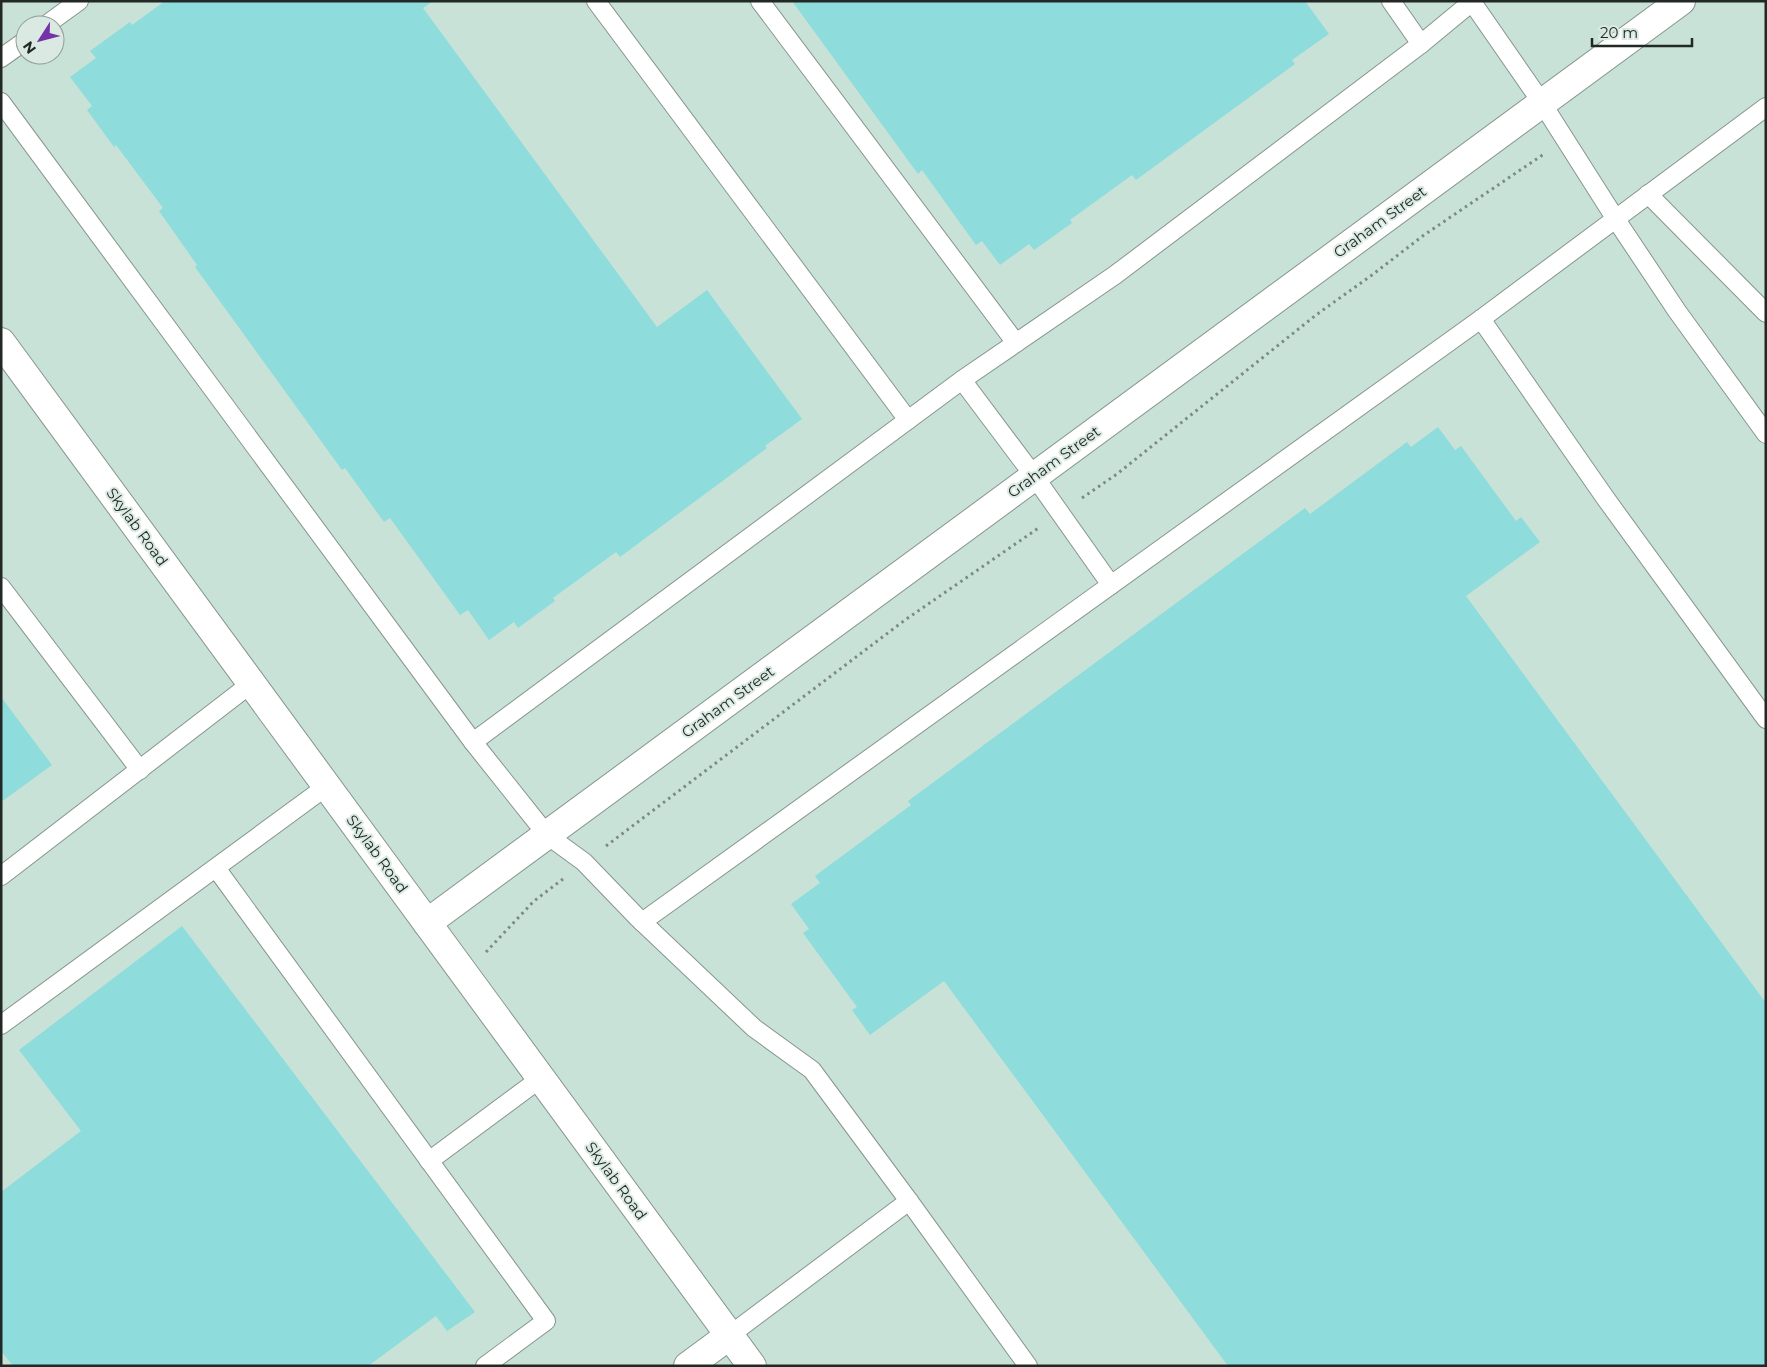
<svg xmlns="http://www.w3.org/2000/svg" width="1767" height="1367" viewBox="0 0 1767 1367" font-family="Montserrat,sans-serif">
	<rect width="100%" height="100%" fill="#daeae3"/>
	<!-- built -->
	<path fill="#c9e2d7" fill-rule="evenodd" d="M1,1h1765v1365h-1765zM25,25h30v30h-30z"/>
	<!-- building -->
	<g fill="#8edcdc">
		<polygon points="165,1 433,1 423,8 657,327 707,290 802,419 765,446 767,448 620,557 616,552 553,598 555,601 518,628 514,622 489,640 468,610 460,615 390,518 384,522 345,468 342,470 195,267 197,265 159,211 163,208 116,145 114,147 87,110 92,106 70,77 96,58 90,51 130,22 132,25"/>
		<polygon points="792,1 1305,1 1329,34 1292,60 1295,64 1136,180 1132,175 1070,220 1072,223 1034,250 1029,244 1000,265 982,241 976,245 922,170 918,174"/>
		<polygon points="1438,427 1455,450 1461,446 1516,521 1521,517 1540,542 1466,596 1766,1003 1766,1366 1228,1366 944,981 870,1035 852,1010 857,1007 803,933 809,929 791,904 820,883 815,876 911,805 908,801 1305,508 1310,514 1407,442 1411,447"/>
		<polygon points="1,697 52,765 1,802"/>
		<polygon points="182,926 475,1312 447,1331 436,1316 368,1366 13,1366 1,1351 1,1192 81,1131 19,1050"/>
	</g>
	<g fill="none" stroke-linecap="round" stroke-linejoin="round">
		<defs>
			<g id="service">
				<polyline points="760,1 1016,343"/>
				<polyline points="1391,1 1421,44"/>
				<polyline points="1472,2 1542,103 1615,218 1677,311 1766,434"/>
				<polyline points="46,25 79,1"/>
				<polyline points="1,58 25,41"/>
				<polyline points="1,102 473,742 547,835 584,862 638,918 754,1028 812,1070 909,1201 1028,1366"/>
				<polyline points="1648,194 1766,313"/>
				<polyline points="1481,319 1606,499 1766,719"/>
				<polyline points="962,380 1115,275 1421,44 1473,1"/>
				<polyline points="908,420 962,380 1034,476 1111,585"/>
				<polyline points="1,587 140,770"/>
				<polyline points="473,742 908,420 596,1"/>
				<polyline points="216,868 546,1321 485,1366"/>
				<polyline points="1,876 252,683"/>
				<polyline points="642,922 1481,319 1766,107"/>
				<polyline points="1,1025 327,786"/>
				<polyline points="429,1161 541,1078"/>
				<polyline points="730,1335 909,1201"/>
			</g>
			<polyline id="minor" points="688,1366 730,1335"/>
			<g id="tertiary">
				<polyline points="1,342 752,1366"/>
				<polyline points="427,923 1681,1"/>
			</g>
		</defs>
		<!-- service casing -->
		<use href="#service" stroke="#86958f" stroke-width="20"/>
		<!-- minor casing -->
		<use href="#minor" stroke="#86958f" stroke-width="30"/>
		<!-- tertiary casing -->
		<use href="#tertiary" stroke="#86958f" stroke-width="30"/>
		<!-- path -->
		<g stroke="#7e8984" stroke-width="3" stroke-dasharray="2.5 4" stroke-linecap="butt">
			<polyline points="1082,498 1117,474 1316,315 1372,275 1424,235 1544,154"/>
			<polyline points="606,846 905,620 1040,527"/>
			<polyline points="486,952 534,901 563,879"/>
		</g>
		<!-- service -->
		<use href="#service" stroke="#fff" stroke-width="18"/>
		<!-- minor -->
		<use href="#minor" stroke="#fff" stroke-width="28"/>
		<!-- tertiary -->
		<use href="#tertiary" stroke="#fff" stroke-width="28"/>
	</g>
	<g text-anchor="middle" stroke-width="4" stroke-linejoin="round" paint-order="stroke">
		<!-- street labels -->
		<g font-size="15" fill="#222825" stroke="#daeae3">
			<text transform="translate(1380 222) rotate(-36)" y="5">Graham Street</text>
			<text transform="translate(1054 462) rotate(-36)" y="5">Graham Street</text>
			<text transform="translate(137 527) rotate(54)" y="5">Skylab Road</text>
			<text transform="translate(728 702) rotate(-36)" y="5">Graham Street</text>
			<text transform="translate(377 854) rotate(54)" y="5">Skylab Road</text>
			<text transform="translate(616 1181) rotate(54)" y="5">Skylab Road</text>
		</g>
	</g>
	<!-- border -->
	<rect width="1767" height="1367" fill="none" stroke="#222825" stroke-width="5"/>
	<!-- north arrow -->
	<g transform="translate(40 40) rotate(234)"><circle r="24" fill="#daeae3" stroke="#909c97"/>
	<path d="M0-4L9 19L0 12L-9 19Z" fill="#7533a8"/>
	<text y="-8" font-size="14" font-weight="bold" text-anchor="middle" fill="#222825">N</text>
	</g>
	<!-- scale -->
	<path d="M1592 38v8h100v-8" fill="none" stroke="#222825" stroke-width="2.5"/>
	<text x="1600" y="38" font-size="15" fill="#222825" stroke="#daeae3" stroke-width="4" paint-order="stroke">20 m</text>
</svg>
